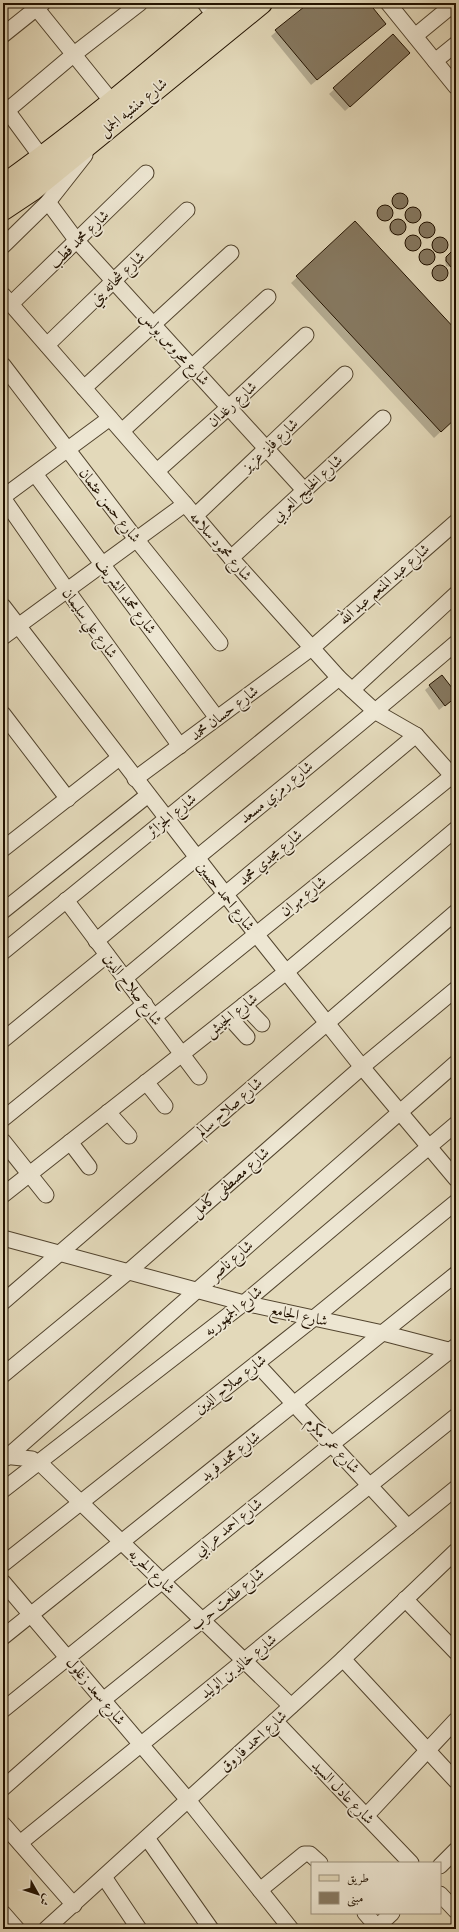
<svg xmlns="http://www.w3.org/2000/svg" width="459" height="1932" viewBox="0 0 459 1932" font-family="'IM FELL DW Pica',Amiri,serif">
	<rect width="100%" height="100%" fill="#e3d9ba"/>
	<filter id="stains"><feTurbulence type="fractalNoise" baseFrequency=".005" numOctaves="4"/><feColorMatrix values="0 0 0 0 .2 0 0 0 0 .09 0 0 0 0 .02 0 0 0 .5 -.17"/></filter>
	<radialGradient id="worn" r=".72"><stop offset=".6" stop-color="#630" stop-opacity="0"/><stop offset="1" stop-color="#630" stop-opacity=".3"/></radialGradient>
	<!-- shadow -->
	<g fill="#0003">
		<polygon points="310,3 368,3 380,28 311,85 271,36"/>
		<polygon points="393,36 404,58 345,111 329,94"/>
		<circle cx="399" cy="202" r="7"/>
		<circle cx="384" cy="214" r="7"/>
		<circle cx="412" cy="216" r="7"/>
		<circle cx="396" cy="228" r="7"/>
		<polygon points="355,223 456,332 456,417 434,438 291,283"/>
		<circle cx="426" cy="231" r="7"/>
		<circle cx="412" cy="244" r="7"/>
		<circle cx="439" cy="246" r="7"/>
		<circle cx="426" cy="258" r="7"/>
		<polygon points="452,253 456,254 456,265 453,268 446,266 445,260"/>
		<circle cx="439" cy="274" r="7"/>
		<polygon points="441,676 456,696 439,710 425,690"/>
	</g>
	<!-- building -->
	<g fill="#867961" stroke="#221200">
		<polygon points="309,3 369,3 386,24 317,80 275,30"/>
		<polygon points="393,34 410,53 350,107 333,88"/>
		<circle cx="400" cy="201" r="8"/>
		<circle cx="385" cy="213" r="8"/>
		<circle cx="413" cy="215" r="8"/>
		<circle cx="398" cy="227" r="8"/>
		<polygon points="355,221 456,330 456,418 441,432 296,276"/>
		<circle cx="427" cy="230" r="8"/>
		<circle cx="413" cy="243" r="8"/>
		<circle cx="440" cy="245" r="8"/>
		<circle cx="427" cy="257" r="8"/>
		<polygon points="451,252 456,252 455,267 451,267 446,261 446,257"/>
		<circle cx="440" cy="273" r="8"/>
		<polygon points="442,675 456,693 456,697 445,706 429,685"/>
	</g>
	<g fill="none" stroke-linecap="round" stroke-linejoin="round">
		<defs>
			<g id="street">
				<polyline points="205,3 215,17"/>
				<polyline points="388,3 456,87"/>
				<polyline points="37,9 113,103"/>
				<polyline points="3,35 43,3"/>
				<polyline points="415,36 455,3"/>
				<polyline points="435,61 456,44"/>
				<polyline points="3,105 42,158"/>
				<polyline points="3,114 73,55 140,3"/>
				<polyline points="48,202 77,241 305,491"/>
				<polyline points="3,246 48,202 85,155"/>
				<polyline points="3,295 185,504 231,558 339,678 376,712 416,735 456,780"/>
				<polyline points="11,304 146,173"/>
				<polyline points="47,345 187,210"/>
				<polyline points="3,365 136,539 220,643"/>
				<polyline points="84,388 231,253"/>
				<polyline points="122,431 268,297"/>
				<polyline points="157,471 229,407 306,335"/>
				<polyline points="35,474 217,718"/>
				<polyline points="3,497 110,418"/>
				<polyline points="3,498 67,590 180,746"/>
				<polyline points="195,516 345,374"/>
				<polyline points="231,558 383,418"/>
				<polyline points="3,606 256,934 362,1067 456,1179"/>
				<polyline points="3,637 185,504"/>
				<polyline points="352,690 456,594"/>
				<polyline points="3,714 68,799"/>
				<polyline points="135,779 313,647 456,522"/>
				<polyline points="3,849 119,758"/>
				<polyline points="66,900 199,1077"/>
				<polyline points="3,911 148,795"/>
				<path d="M96,941c120,-100 242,-197 360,-298"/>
				<polyline points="3,952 339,678"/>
				<polyline points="125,978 416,735"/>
				<polyline points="244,1005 262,1024"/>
				<polyline points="154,1017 452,776"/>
				<polyline points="229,1017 247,1037"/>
				<polyline points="3,1040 107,955"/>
				<polyline points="146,1082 165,1106"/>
				<polyline points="108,1112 129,1136"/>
				<polyline points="3,1119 145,1004"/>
				<polyline points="3,1141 46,1195"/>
				<polyline points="70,1142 89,1167"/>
				<polyline points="3,1195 286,972 456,829"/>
				<polyline points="3,1238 244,1303 383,1333 456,1352"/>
				<polyline points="3,1302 456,912"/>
				<polyline points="257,1364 408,1527"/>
				<polyline points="3,1375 128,1272 362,1067 456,989"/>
				<polyline points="3,1456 32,1459 43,1466 291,1706"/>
				<polyline points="6,1458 456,1063"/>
				<polyline points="3,1490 244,1303 456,1124"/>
				<polyline points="3,1564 314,1318 456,1202"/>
				<polyline points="3,1582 188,1800 291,1929"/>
				<polyline points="405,1599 456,1652"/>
				<polyline points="3,1637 456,1274"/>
				<polyline points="343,1659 456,1781"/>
				<polyline points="3,1710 332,1444 456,1346"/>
				<polyline points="275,1721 411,1863"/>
				<polyline points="3,1788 103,1700 456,1416"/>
				<polyline points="366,1816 456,1720"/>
				<polyline points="3,1824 74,1905"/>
				<polyline points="147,1838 211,1929"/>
				<polyline points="20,1843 456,1488"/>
				<polyline points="440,1866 456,1850"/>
				<polyline points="104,1877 139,1929"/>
				<polyline points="260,1890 304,1854 310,1854 320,1863"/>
				<polyline points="440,1894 456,1911"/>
				<polyline points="3,1913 17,1929"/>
				<polyline points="365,1913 379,1929"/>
				<polyline points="46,1929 343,1659 456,1551"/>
				<polyline points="375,1929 392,1913"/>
			</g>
			<g id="primary">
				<path d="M3,186c80,-57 154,-120 228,-183"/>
				<polyline points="3,209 33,189 261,3"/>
			</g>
		</defs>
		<!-- street casing -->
		<use href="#street" stroke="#52442e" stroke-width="17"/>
		<!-- primary casing -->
		<use href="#primary" stroke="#221200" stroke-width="24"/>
		<!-- street -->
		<use href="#street" stroke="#ede6d2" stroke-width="15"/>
		<!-- primary -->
		<use href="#primary" stroke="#e3d9ba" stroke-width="22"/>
	</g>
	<g text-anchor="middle" stroke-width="3.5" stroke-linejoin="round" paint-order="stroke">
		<!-- street labels -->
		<g font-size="15" fill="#221200" stroke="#ede6d2">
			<text transform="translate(133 107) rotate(-39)" y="5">شارع منشيه الجمل</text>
			<text transform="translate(79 239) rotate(-44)" y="5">شارع محمد قطب</text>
			<text transform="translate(117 278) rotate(-44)" y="5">شارع شحاته يني</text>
			<text transform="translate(175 348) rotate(48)" y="5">شارع محروس بولس</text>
			<text transform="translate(232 404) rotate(-42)" y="5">شارع رغدان</text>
			<text transform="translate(270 445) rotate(-43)" y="5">شارع فايز عزيز</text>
			<text transform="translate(307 488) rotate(-43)" y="5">شارع الخليج العربي</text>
			<text transform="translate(110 505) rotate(52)" y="5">شارع حسن عثمان</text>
			<text transform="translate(221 546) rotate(49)" y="5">شارع محمود سلامه</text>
			<text transform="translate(384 584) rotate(-41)" y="5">شارع عبد المنعم عبد الله</text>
			<text transform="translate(126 596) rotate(53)" y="5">شارع محمد الشريف</text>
			<text transform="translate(90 623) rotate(54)" y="5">شارع علي سليمان</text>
			<text transform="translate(224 713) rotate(-37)" y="5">شارع حسان محمد</text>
			<text transform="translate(276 792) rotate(-39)" y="5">شارع رمزي مسعد</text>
			<text transform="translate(171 815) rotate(-39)" y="5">شارع الجزائر</text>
			<text transform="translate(270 857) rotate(-40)" y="5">شارع مجدي محمد</text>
			<text transform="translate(226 896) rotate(52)" y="5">شارع احمد حسين</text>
			<text transform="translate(303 896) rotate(-39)" y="5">شارع مهران</text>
			<text transform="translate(133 989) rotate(53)" y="5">شارع صلاح الدين</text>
			<text transform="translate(231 1015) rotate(-38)" y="5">شارع الجيش</text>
			<text transform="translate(229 1107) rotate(-41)" y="5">شارع صلاح سالم</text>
			<text transform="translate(230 1182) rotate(-41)" y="5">شارع مصطفى كامل</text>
			<text transform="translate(231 1260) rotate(-41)" y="5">شارع ناصر</text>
			<text transform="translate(233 1311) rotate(-39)" y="5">شارع الجمهوريه</text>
			<text transform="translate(299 1315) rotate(12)" y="5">شارع الجامع</text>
			<text transform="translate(230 1384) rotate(-38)" y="5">شارع صلاح الدين</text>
			<text transform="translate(333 1445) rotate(47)" y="5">شارع عمر مكرم</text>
			<text transform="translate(230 1456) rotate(-38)" y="5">شارع محمد فريد</text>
			<text transform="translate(228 1527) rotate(-39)" y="5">شارع احمد عرابي</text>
			<text transform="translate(152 1571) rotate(44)" y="5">شارع الحريه</text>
			<text transform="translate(227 1599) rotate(-39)" y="5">شارع طلعت حرب</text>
			<text transform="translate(238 1666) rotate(-39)" y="5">شارع خالد بن الوليد</text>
			<text transform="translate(96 1691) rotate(50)" y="5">شارع سعد زغلول</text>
			<text transform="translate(253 1741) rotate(-42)" y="5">شارع احمد فاروق</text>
			<text transform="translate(343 1792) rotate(46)" y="5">شارع عادل السيد</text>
		</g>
	</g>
	<!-- margin -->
	<rect width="459" height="1932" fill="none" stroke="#e3d9ba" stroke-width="16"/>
	<rect x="4" y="4" width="451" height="1924" fill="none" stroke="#221200" stroke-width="2"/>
	<rect x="8" y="8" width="443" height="1916" fill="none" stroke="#221200"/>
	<!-- legend -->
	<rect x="311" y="1862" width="130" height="52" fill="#ede6d2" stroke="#9c917e"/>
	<rect x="319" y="1875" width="20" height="6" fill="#e3d9ba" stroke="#9c917e"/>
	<text x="347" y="1882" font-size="12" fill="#221200">طريق</text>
	<rect x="319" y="1892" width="20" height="12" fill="#867961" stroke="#9c917e"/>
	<text x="347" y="1902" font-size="12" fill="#221200">مبنى</text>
	<!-- north arrow -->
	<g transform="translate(38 1894) rotate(129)" stroke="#ede6d2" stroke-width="3" paint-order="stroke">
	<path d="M0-3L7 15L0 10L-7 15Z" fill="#221200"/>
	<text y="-6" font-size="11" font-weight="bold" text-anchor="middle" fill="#221200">ش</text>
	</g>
	<rect width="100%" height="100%" filter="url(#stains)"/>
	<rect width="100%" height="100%" fill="url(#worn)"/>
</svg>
